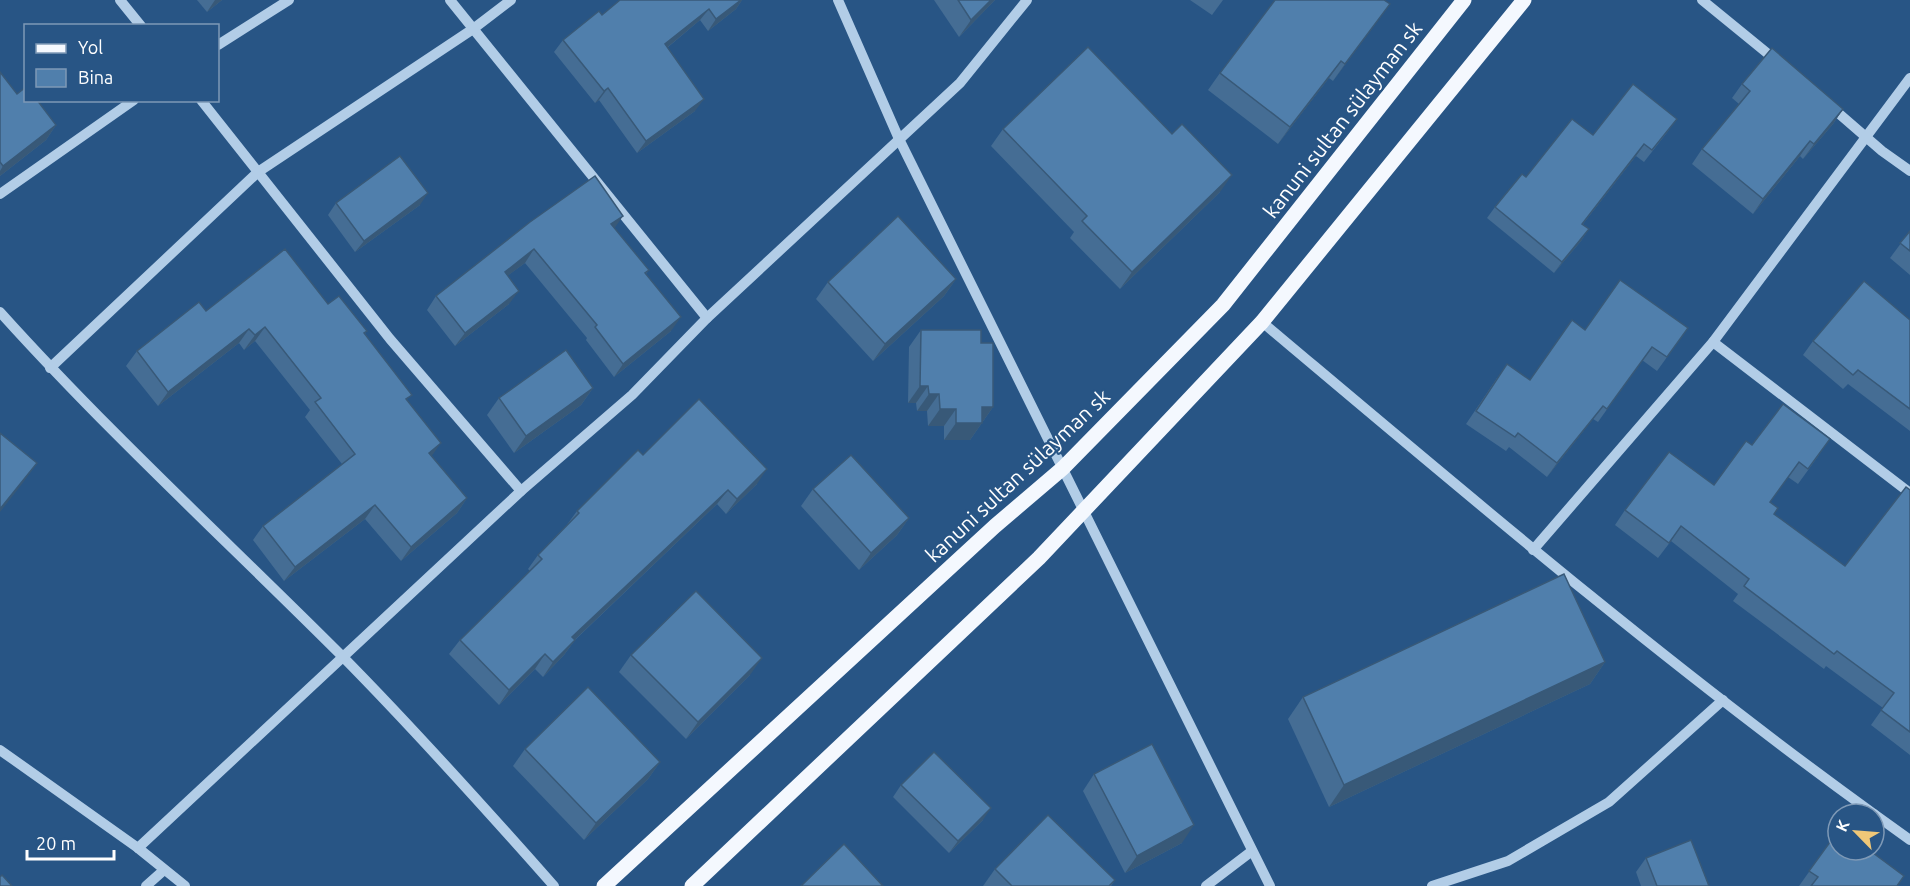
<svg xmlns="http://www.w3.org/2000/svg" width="1910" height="886" viewBox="0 0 1910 886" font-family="Ubuntu,sans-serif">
	<rect width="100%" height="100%" fill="#285585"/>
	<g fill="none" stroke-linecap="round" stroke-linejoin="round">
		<!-- minor -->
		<g stroke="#b2cde7" stroke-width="10">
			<polyline points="120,0 141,26"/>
			<polyline points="450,0 707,318"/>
			<polyline points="838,0 899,139 1270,886"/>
			<polyline points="1702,0 1778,62"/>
			<polyline points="218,45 289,0"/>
			<polyline points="201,100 390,339 521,491"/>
			<polyline points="1829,105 1882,151 1910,171"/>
			<polyline points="0,194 134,100"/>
			<path d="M0,312c108,120 228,230 342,344 73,74 143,152 212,230"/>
			<path d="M1262,322c201,169 400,339 612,492"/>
			<polyline points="1713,342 1910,493"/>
			<polyline points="50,368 258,172 473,29 511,0"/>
			<polyline points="1533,550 1713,342 1910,78"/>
			<polyline points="0,750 138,848 185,886"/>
			<polyline points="1874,814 1910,840"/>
			<polyline points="138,848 521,491 632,395 707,318 960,83 1027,0"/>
			<polyline points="146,886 164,870"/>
			<polyline points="1206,886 1252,851"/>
			<polyline points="1432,886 1508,861 1609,802 1723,700"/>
		</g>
		<!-- major -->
		<g stroke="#f4f8fe" stroke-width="15">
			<polyline points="604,886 995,526 1063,468 1223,305 1464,0"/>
			<polyline points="692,886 1039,558 1262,322 1524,0"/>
		</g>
	</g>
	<!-- wall -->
	<g fill="#456d94">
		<polygon points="197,0 222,0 207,12"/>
		<polygon points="620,0 742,0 736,9 708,31 700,20 667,48 695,111 637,153 599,100 595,103 554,52 563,40 602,15"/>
		<polygon points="934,0 995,0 959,37"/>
		<polygon points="1190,0 1223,0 1212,15"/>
		<polygon points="1390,4 1333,81 1329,78 1278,144 1208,90 1220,73"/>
		<polygon points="0,72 17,94 56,125 46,140 0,176"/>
		<polygon points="1742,84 1843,109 1833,124 1803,159 1800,156 1753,214 1692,164 1702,149 1739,104 1732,98"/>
		<polygon points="1003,129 1172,134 1220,192 1120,289 1070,238 1074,232 991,146"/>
		<polygon points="1669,130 1644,162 1636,156 1583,224 1589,229 1581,241 1554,273 1487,218 1495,207 1526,177 1593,135"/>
		<polygon points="336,203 420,205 355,252 328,215"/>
		<polygon points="530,222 614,228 649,270 646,274 671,331 614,377 586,340 587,338 525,263 507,276 509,304 455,346 427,310 436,296"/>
		<polygon points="1910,231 1910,275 1890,258"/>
		<polygon points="956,279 944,296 873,361 816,299 828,282"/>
		<polygon points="328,304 367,331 365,333 408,401 432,457 467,498 457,513 401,561 365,519 284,581 253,540 263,526 342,464 305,417 310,410 255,341 244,350 239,343 158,406 126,366 137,351 206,311"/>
		<polygon points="1910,320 1910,431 1848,384 1843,389 1803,355 1813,341"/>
		<polygon points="1688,328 1657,371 1642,360 1598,422 1593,419 1547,477 1509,447 1506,451 1466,424 1497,378 1530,380 1585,330"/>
		<polygon points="921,330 981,343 993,407 970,440 944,440 944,426 928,426 927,411 917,411 916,403 908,403 909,347"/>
		<polygon points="593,388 581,405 514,453 487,415 499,398"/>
		<polygon points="1752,445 1819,455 1798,484 1788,477 1770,502 1774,515 1845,566 1910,490 1910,755 1871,725 1883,708 1826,666 1824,669 1733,601 1738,594 1671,541 1658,558 1615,525 1625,510 1714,485"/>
		<polygon points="643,455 757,484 726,514 717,504 575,640 564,655 543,677 535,669 499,705 449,654 460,640 530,571 528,569 538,555 566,526 577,511"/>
		<polygon points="813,489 909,518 897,535 859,570 801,506"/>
		<polygon points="631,655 750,675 686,739 619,672"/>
		<polygon points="1605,662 1590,684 1329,807 1288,719 1303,697"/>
		<polygon points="525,749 660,762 648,779 584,840 513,766"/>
		<polygon points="1094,774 1182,843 1125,873 1083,791"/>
		<polygon points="901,785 983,820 949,853 893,797"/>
		<polygon points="1838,831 1897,886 1799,886"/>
		<polygon points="1646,858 1709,886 1641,886 1636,872"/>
		<polygon points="995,869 1115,880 1111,886 983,886"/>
	</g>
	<!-- shaded-wall -->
	<g fill="#385978">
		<polygon points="215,0 222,0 207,12"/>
		<polygon points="741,0 742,0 736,9 708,31 716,19"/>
		<polygon points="991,0 995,0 959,37 971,20"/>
		<polygon points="1390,4 1378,21 1333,81 1345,64"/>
		<polygon points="709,9 700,20 657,56 665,44"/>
		<polygon points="1341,61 1329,78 1278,144 1290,127"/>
		<polygon points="608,88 599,100 595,103 604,91"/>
		<polygon points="704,99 695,111 637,153 646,141"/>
		<polygon points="1843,109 1833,124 1803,159 1814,144"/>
		<polygon points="56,125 46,140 0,176 0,171 3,166"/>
		<polygon points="1810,141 1800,156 1753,214 1763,199"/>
		<polygon points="1644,144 1636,156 1574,235 1582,224"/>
		<polygon points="1232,175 1220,192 1120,289 1132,272"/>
		<polygon points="428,193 420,205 355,252 364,241"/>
		<polygon points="623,216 614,229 611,224"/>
		<polygon points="1589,229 1581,241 1554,273 1562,262"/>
		<polygon points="534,249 525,263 495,285 505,272"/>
		<polygon points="956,279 944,296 873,361 885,344"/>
		<polygon points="519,291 509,304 455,346 465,333"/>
		<polygon points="681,317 671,331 614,377 623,364"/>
		<polygon points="265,327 255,341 244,350 255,335"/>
		<polygon points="249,329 239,343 158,406 168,392"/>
		<polygon points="920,386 928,386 916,403 908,403"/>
		<polygon points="593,388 581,405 514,453 526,436"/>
		<polygon points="929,394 939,394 927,411 917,411"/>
		<polygon points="1603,406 1593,419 1547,477 1557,463"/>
		<polygon points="982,407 993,407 970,440 944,440 956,423"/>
		<polygon points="940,409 956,409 944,426 928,426"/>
		<polygon points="441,443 431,457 429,453"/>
		<polygon points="37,463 22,484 0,512 0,509"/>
		<polygon points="767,469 757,484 726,514 737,499"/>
		<polygon points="728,490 717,504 562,652 572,637"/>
		<polygon points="467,498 457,513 401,561 411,547"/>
		<polygon points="375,505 365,519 284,581 295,567"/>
		<polygon points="909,518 897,535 859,570 871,553"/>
		<polygon points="575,640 564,655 543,677 553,662"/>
		<polygon points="545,654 535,669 499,705 509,690"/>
		<polygon points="762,658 750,675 686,739 698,722"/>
		<polygon points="1605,662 1590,684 1329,807 1344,785"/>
		<polygon points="660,762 648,779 584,840 596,823"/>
		<polygon points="991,808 983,820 949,853 958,841"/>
		<polygon points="1194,825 1182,843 1125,873 1137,856"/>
	</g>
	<!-- building -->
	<g fill="#507fac" stroke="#385978" stroke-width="1.5">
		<polygon points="620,0 741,0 716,19 709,9 665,44 704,99 646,141 608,88 604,91 563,40 599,11 602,15"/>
		<polygon points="958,0 991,0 971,20"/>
		<polygon points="1275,0 1384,0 1390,4 1345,64 1341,61 1290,127 1220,73"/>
		<polygon points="1088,47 1172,134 1182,124 1232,175 1132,272 1082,221 1087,216 1003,129"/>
		<polygon points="1772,48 1843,109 1814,144 1810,141 1763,199 1702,149 1750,91 1742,84"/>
		<polygon points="0,72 17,94 26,87 26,100 37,100 56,125 3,166 0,162"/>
		<polygon points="1633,84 1677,119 1652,150 1644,144 1582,224 1589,229 1562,262 1495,207 1522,174 1526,177 1572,119 1593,135"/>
		<polygon points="400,156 428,193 364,241 336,203"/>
		<polygon points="595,176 623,216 611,224 649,270 645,273 681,317 623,364 595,327 597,325 534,249 505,272 519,291 465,333 436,296 530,222"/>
		<polygon points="898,216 956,279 885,344 828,282"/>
		<polygon points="1910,231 1910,251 1900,243"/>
		<polygon points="285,249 328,304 339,296 367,331 364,333 412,395 406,399 441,443 429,453 467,498 411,547 375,505 295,567 263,526 355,454 315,402 321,398 265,327 255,335 249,329 168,392 137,351 199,302 206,311"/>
		<polygon points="1620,280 1688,328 1667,357 1652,347 1607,409 1603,406 1557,463 1518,433 1515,437 1476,411 1507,364 1530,380 1572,320 1585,330"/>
		<polygon points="1864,281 1910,320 1910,409 1858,370 1853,375 1813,341"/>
		<polygon points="921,330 981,330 981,343 993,343 993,407 982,407 982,423 956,423 956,409 940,409 939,394 929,394 928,386 920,386"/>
		<polygon points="566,350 593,388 526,436 499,398"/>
		<polygon points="699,399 767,469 737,499 728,490 572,637 575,640 553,662 545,654 509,690 460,640 542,559 538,555 579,513 577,511 638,450 643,455"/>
		<polygon points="1783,404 1830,439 1808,469 1799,462 1770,502 1778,508 1774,514 1845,566 1906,487 1910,490 1910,732 1881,710 1894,693 1837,651 1834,654 1744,586 1749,579 1681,526 1669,543 1625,510 1669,452 1714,485 1746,441 1752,445"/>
		<polygon points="0,433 37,463 0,509"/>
		<polygon points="851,455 909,518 871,553 813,489"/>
		<polygon points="1564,574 1605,662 1344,785 1303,697"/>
		<polygon points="696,591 762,658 698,722 631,655"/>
		<polygon points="588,687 660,762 596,823 525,749"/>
		<polygon points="1152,744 1194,825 1137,856 1094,774"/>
		<polygon points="934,752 991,808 958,841 901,785"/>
		<polygon points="1048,815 1115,880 1109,886 1012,886 995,869"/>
		<polygon points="1838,831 1838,850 1869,850 1904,876 1897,886 1811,886 1818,877 1809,871"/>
		<polygon points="1691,840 1709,886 1657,886 1646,858"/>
		<polygon points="844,844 883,886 801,886"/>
		<polygon points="2,875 12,886 0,886 0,877"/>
	</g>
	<g text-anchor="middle" stroke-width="4.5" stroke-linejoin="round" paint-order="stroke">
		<!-- street labels -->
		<g font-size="21" fill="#fff" stroke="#285585">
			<text transform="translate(1343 120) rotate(-52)" y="7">kanuni sultan sülayman sk</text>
			<text transform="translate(1018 476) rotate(-43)" y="7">kanuni sultan sülayman sk</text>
		</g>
	</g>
	<!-- legend -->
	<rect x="24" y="24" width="195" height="78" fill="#285585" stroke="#7e99b6" stroke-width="1.5"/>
	<rect x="36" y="44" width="30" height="9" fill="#f4f8fe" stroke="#7e99b6" stroke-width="1.5"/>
	<text x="78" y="54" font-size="18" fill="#ffffff">Yol</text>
	<rect x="36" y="69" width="30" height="18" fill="#507fac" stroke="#7e99b6" stroke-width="1.5"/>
	<text x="78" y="84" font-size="18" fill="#ffffff">Bina</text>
	<!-- north arrow -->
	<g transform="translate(1856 832) rotate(295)"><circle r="28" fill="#285585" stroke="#7e99b6" stroke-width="1.5"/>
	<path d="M0-4.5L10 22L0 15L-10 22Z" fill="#efc778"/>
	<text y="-9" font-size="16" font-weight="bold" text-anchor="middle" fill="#ffffff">K</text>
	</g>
	<!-- scale -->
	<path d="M27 850v9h87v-9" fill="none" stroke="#ffffff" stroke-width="3"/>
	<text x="36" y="850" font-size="18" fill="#ffffff" stroke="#285585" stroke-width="4.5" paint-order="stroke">20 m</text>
</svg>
